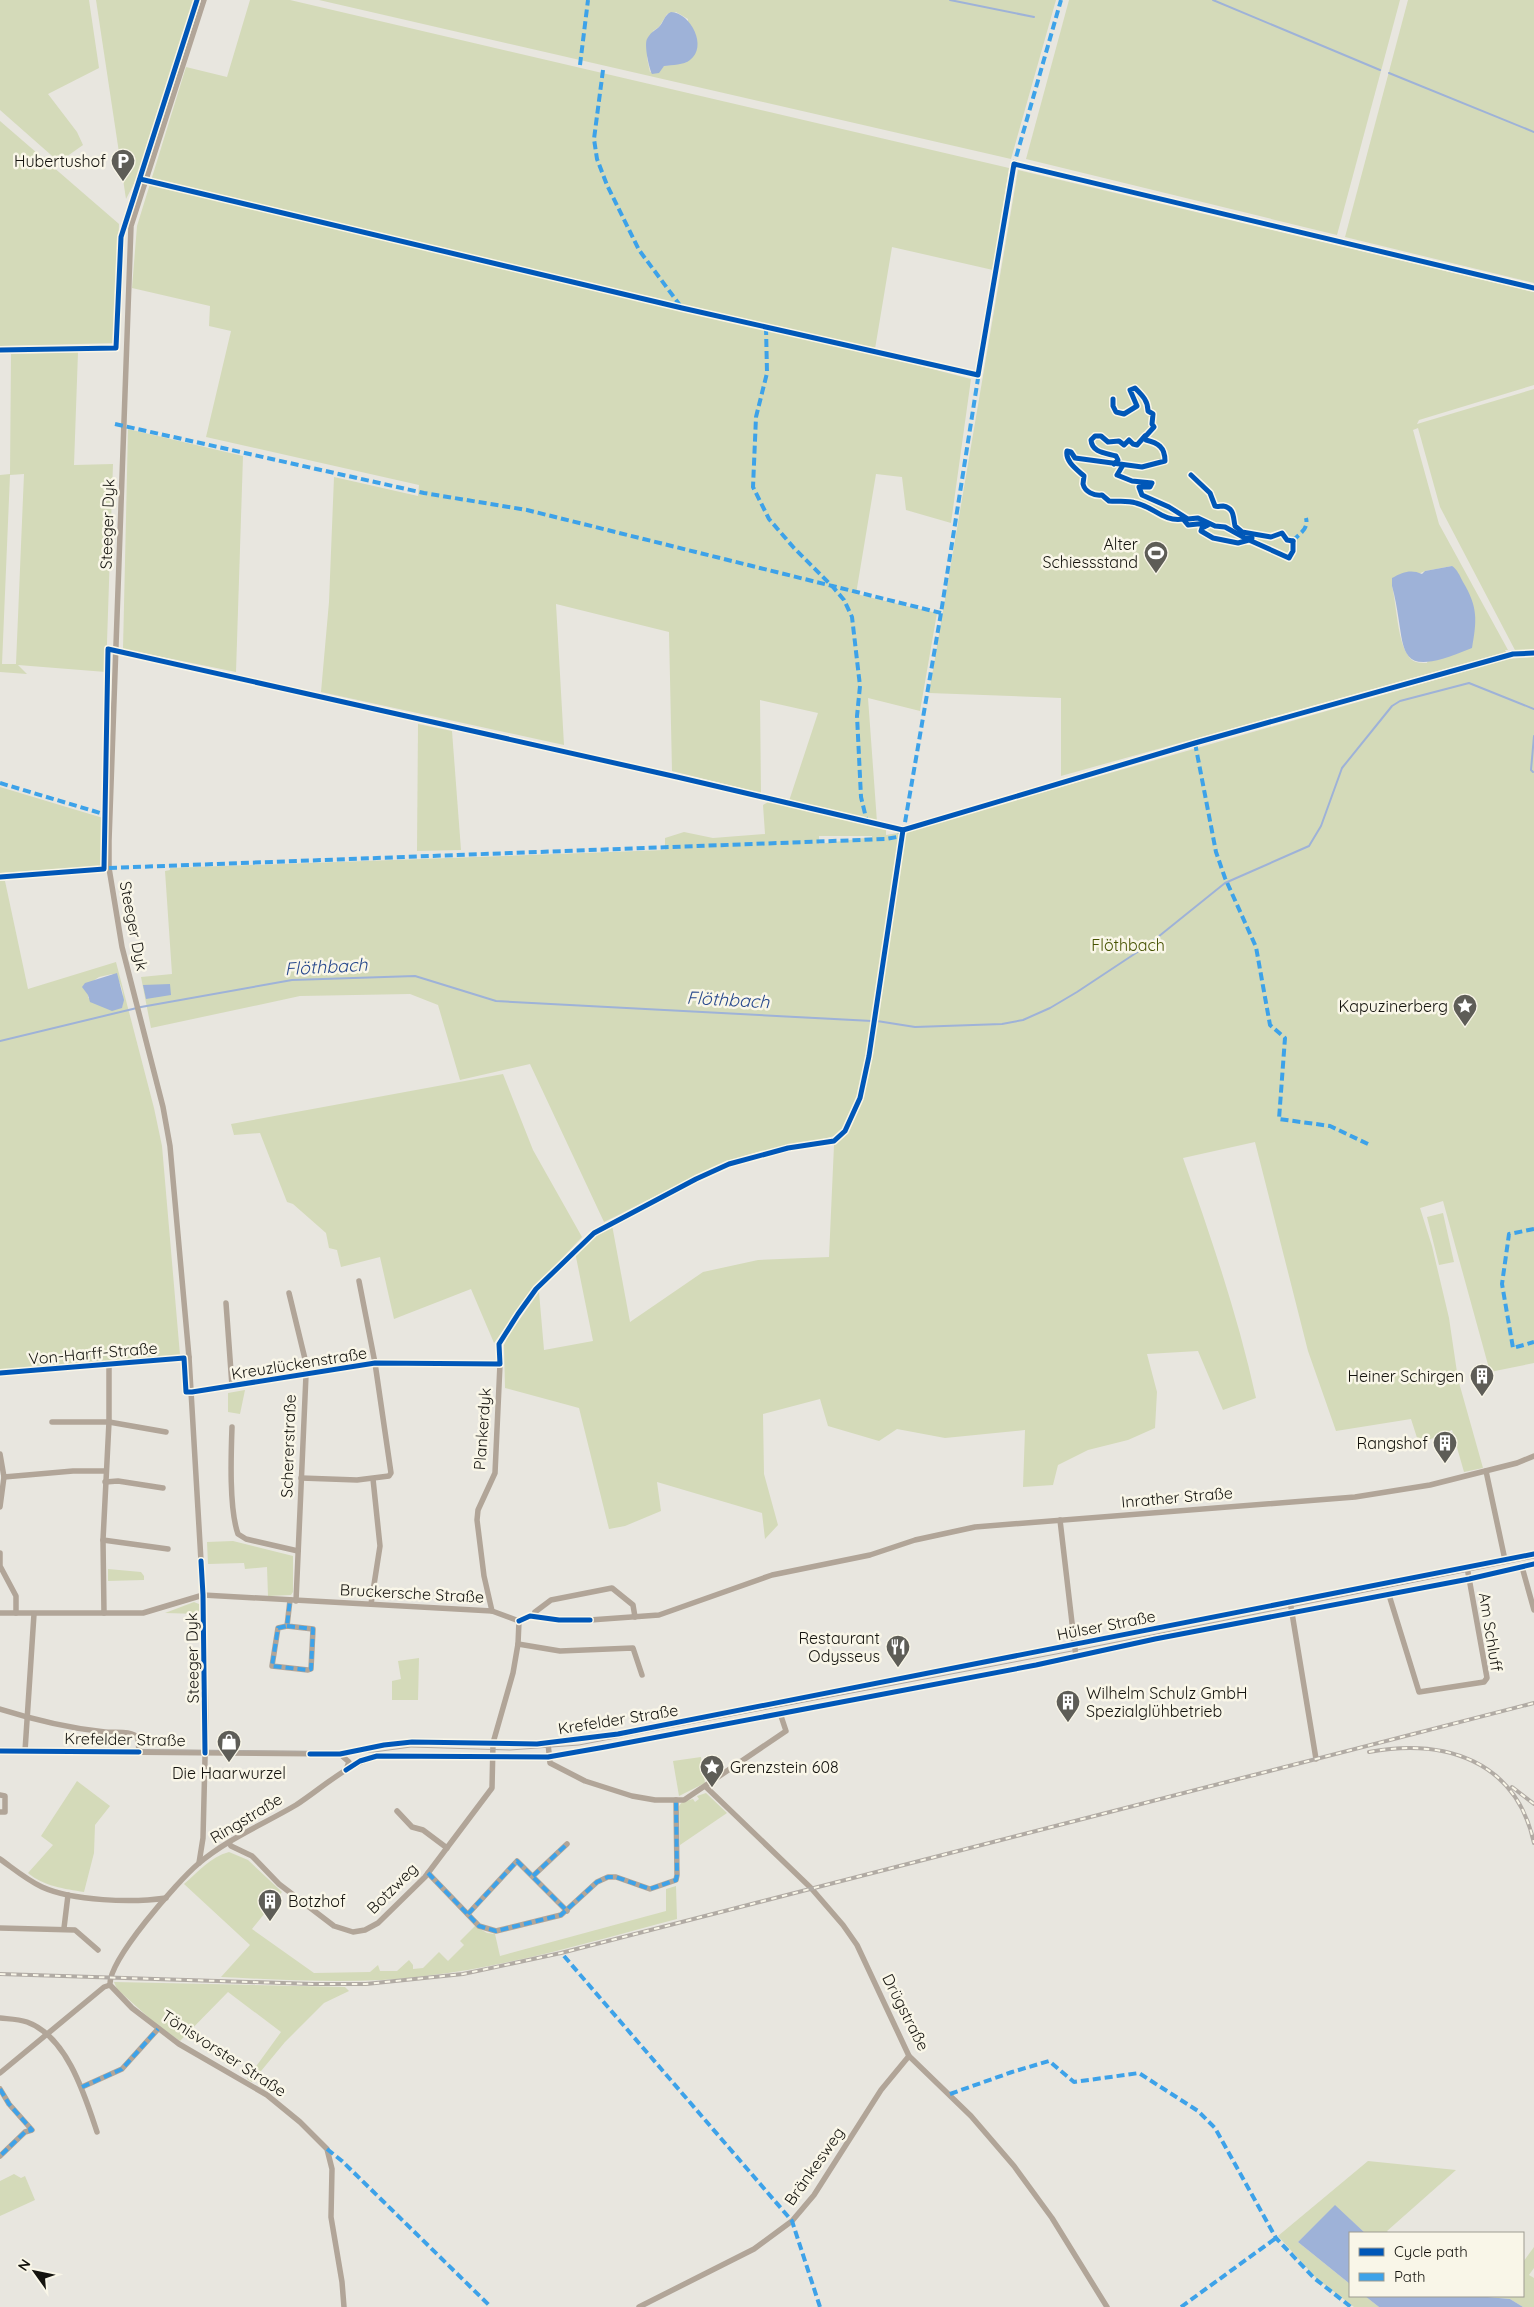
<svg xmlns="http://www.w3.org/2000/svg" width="1534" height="2307" viewBox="0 0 1534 2307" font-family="Quicksand,sans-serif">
	<rect width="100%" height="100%" fill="#e8e6df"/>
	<!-- green -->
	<g fill="#d4dab9" fill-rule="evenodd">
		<polygon points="0,0 89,0 99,68 48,94 77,132 83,145 59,162 0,110"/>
		<polygon points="96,0 194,0 139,174 126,199"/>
		<polygon points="250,0 290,0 1009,168 993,270 892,247 875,349 687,306 971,379 951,523 906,510 902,477 876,474 856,594 937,613 920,711 868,698 877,822 789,801 818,713 760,700 761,793 672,771 669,632 556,604 564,745 321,692 329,602 334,477 418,496 419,485 206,437 231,331 209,326 210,306 132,288 137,226 186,67 227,77"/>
		<path d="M319,0h737l-45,159zM676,12l12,7 -1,43 -23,4 -14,6 -3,-14 6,-27 6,-4 8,-13z"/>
		<polygon points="1069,0 1400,0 1337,235 1026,159"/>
		<polygon points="1408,0 1534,0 1534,283 1345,237"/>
		<polygon points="0,121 119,224 115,343 0,346"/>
		<path d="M1018,170l516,122v93l-115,35 -2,4 117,-35v261l-18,2 -76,-145 -22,-79 -5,2 26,94 69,126h-3l1,2 -445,124v-78l-132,-5zM1452,566l-25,97c-5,0 -11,0 -15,-3 -15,-13 -15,-55 -20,-74l33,-15z"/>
		<path d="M78,352l-4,113 39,-1 -7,208 -88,-7 9,9 -27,-2v-197l10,-1 1,-120zM24,474l-8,190h-14l8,-189z"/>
		<polygon points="128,429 243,456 236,672 123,649"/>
		<path d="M1534,657v706l-44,9 -47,-171 -23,7 12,38 17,72 9,61 25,89 -19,4 -12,-42 -33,14 -8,-25 -75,12 -28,-80 -53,-209 -72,16c28,79 55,158 73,240l-33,12 -25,-59 -51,3 10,38 -2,36 -27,12 -40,10 -30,15 -5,20 -30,2 2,-57 -80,8 -48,-9 -18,12 -51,-15 -8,-27 -57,15 1,60 14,51 -13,14 -3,-26 -105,-31 4,29 -36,15 -16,3 -30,-121 -74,-20 -1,-43 4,-9 31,-44 5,58 49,-9 -18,-89 20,-17 17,-10 18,97 73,-50 55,-12 71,-3 5,-112 14,-13c-39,13 -82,14 -120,30 -42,17 -83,40 -124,60l-74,-158 -70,16 -22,-75 -28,-11 -110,2 -149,32 -10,-51 31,-3 -7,-103 5,-1v-2l495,-18v-12l19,-6 29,6 52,-4 -2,-29 5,-3 118,26v7l18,-3 604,-173zM819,836h53v1l-53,7z"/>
		<polygon points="418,724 452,731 461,850 417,851"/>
		<polygon points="0,787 103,818 103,866 0,873"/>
		<path d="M0,881h5l23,108 88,-27 38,146 8,38 18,209 -180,15zM112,974c10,6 13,23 10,33l-34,-9 2,-15 9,-6z"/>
		<polygon points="503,1074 533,1150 582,1237 534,1288 494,1343 471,1289 394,1319 380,1257 341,1267 337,1250 329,1248 326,1233 293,1204 287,1202 260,1133 234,1135 231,1124"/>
		<polygon points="1443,1213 1454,1262 1439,1265 1427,1217"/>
		<polygon points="245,1390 240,1414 228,1412 228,1393"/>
		<polygon points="233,1541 293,1556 293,1592 291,1595 268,1596 267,1567 245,1569 244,1563 208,1564 207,1542"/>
		<polygon points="108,1569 141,1572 144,1576 144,1580 108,1581"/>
		<polygon points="194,1602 199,1604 199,1614 165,1613"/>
		<polygon points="419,1658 418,1700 392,1700 392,1681 401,1679 398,1661"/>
		<polygon points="701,1757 705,1783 679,1796 673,1761"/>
		<path d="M77,1781l33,25 -15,19 -1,28 -10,39c-19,-3 -41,-6 -56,-19l25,-28 -12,-9z"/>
		<polygon points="706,1793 727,1813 680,1845 679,1806 682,1802 693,1799 695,1802 699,1799 697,1796"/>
		<path d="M229,1852l19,8 34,32 -30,37 62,44 56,-1 8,-7 2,6h17l12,-11 4,5v4l10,-1 16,-16 9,9 16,-16 -4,-4 15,-15 12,7 8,1 5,22 166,-45v-22l10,-3 1,33c-83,22 -166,47 -252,57 -68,9 -136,4 -204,1l29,-32 -66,-61c14,-12 26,-27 45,-32z"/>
		<polygon points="114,1982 345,1987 349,1991 324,2003 285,2042 252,2082 247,2079 281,2032 228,1992 180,2041 157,2025 117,1989"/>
		<polygon points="1368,2161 1456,2170 1387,2231 1389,2233 1365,2233 1335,2206 1298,2242 1350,2284 1350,2296 1365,2296 1379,2307 1354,2307 1317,2279 1278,2236"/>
		<polygon points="14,2174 21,2178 25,2176 35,2200 0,2216 0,2181"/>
		<polygon points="1534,2247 1534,2268 1529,2275 1534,2278 1534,2307 1523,2307 1510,2299 1476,2296 1523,2296 1523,2262"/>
	</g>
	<!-- water -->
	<g fill="#9eb2d8">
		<path d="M671,12c20,1 37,35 19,48 -6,5 -18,5 -26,6l-5,7 -7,1c-3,-6 -8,-29 -5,-35 3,-6 7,-8 12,-12 5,-5 5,-12 12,-15z"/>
		<path d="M1452,566c5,3 8,10 11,16 15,25 14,38 9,66 -84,35 -63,1 -80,-62v-8c11,-6 19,-9 30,-4l3,-3z"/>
		<polygon points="117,973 124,1000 122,1008 112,1011 90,1002 88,995 82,987 85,983"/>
		<polygon points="170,984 171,995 146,999 143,985"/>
		<polygon points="1335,2205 1365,2233 1350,2233 1350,2284 1298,2242"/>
		<polygon points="1365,2296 1476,2296 1510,2299 1523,2307 1379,2307"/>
	</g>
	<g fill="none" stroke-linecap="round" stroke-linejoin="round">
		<!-- stream -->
		<g stroke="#9eb2d8" stroke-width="2">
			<polyline points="950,0 1034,17"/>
			<polyline points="1213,0 1380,70"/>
			<polyline points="1389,73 1534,132"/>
			<polyline points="1533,772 1531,770 1534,736"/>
			<polyline points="877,1021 915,1027 1002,1024 1023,1020 1050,1008 1077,992 1148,945 1225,883 1309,846 1321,826 1342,768 1392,706 1400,701 1469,683 1534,709"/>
			<polyline points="0,1041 141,1007 292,980 415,976 496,1001 872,1021"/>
		</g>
		<!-- minor -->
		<g stroke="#b1a598" stroke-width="5.5">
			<polyline points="1514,654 1534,653"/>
			<polyline points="0,877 109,868"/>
			<polyline points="874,1023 875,1019"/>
			<polyline points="289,1293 305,1359 306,1375 296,1601"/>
			<polyline points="226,1303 232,1386"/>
			<polyline points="0,1373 189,1357"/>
			<polyline points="192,1392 375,1363 500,1364 495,1473 478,1510 477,1520 484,1576 492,1611"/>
			<polyline points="52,1422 109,1422 166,1432"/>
			<path d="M232,1427c-1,28 -3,82 6,107l8,5 52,12"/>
			<polyline points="0,1454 4,1477 0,1507"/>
			<polyline points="1486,1471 1505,1560"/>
			<polyline points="4,1477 73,1471 105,1471"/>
			<polyline points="301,1478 357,1480 389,1476 391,1473 375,1363 359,1281"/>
			<polyline points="105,1482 118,1481 163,1488"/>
			<polyline points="1060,1520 1076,1657"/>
			<polyline points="103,1540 168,1549"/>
			<polyline points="0,1553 0,1566 16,1596 16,1613"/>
			<polyline points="1522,1567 1534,1610"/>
			<polyline points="1389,1595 1419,1692 1484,1682 1487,1678 1467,1567"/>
			<polyline points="1290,1601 1316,1759"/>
			<polyline points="371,1604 380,1546 373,1479"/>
			<polyline points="535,1612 551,1600 612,1588 633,1605 635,1617"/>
			<polyline points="0,1613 143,1613 203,1595 492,1611 519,1621 530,1616 559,1620 590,1620 659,1615 772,1575 870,1555 915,1540 975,1527 1355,1497 1430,1485 1517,1463 1534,1456"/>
			<polyline points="104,1613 103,1540 109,1422 109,1364"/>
			<polyline points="287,1626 313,1629 311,1669 308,1670 272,1666 278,1628 287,1626 290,1600"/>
			<polyline points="518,1644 560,1651 633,1648 642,1675"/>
			<path d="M0,1709c35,11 69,19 105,23 10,1 27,-2 33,6l1,14"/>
			<polyline points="548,1743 550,1763 585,1781 632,1796 655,1800 684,1800 786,1731 780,1713"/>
			<polyline points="0,1751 340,1754 384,1745 412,1742 537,1744 618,1734 1534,1554"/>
			<polyline points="25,1751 34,1614"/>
			<polyline points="341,1755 349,1762 346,1770"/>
			<polyline points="706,1787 811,1888 843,1925 857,1945 909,2056 971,2116 1014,2166 1052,2218 1107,2307"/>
			<polyline points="0,1795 5,1796 5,1812 0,1812"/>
			<polyline points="397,1811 412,1827 423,1830 447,1848"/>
			<polyline points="229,1843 231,1846 252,1856 279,1884 334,1926 353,1932 365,1930 378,1923 425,1877 492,1788 493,1743 513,1673 518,1644 519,1621"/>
			<path d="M0,1859c14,10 27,21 42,28 31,14 90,16 124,11"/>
			<polyline points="199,1863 203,1838 206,1718 203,1595 189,1357 170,1146 163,1107 122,947 109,868 109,841 131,226 204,0"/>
			<polyline points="428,1873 479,1926 496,1931 561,1915 597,1882 608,1877 616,1877 650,1889 676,1880 677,1875 676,1800"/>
			<polyline points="533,1876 567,1844"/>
			<polyline points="468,1914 517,1861 567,1911"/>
			<polyline points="0,1928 75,1930 98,1950"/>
			<polyline points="64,1928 68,1895"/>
			<path d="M0,2018c9,1 18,1 27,4 40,14 58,74 70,110"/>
			<polyline points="0,2073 104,1987 110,1985"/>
			<polyline points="82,2087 122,2069 158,2029"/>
			<polyline points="0,2089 9,2104 32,2130 25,2132 0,2156"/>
			<path d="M344,2307l-2,-25 -11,-65 1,-48 -5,-20 -27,-27 -33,-27 -88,-51 -47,-36 -22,-23c-2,-25 68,-104 88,-121 29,-25 66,-40 98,-59 26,-17 51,-41 81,-49l171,1 488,-92 119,-26 314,-60 65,-15"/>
			<polyline points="639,2307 754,2249 792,2221 814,2195 881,2090 909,2056"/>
		</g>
		<!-- tram -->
		<polyline stroke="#b1aba4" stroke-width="1" points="0,1748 374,1752 411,1747 510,1750 579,1745 1077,1650 1534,1558"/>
		<defs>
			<g id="rail">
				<path d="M1369,1752c75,-14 147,8 165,91"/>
				<polyline points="1512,1787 1534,1804"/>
				<polyline points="0,1974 313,1984 366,1984 463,1974 561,1953 1534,1703"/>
			</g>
		</defs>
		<!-- rail casing -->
		<use href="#rail" stroke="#b1aba4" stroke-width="4"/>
		<!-- rail -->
		<use href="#rail" stroke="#f9f6e8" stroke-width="2" stroke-dasharray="5.5" stroke-linecap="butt"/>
		<!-- quiet -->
		<g stroke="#3da2e9" stroke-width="4" stroke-dasharray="8 4" stroke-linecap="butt">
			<polyline points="580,65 588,0"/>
			<polyline points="603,70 594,139 597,159 607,185 639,250 682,308"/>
			<polyline points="1013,168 1061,0"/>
			<polyline points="766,327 767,373 756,417 753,487 769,519 794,548 833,587 844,600 852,617 860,686 857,716 861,797 867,822"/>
			<polyline points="115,424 424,493 527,510 941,613"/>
			<path d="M1293,541c5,-7 16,-11 13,-23"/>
			<polyline points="1195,743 1216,852 1225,878 1256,947 1270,1025 1285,1038 1279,1119 1330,1126 1370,1145"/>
			<polyline points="0,783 107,815"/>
			<polyline points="903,834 941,613 979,372"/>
			<polyline points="109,868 886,839 897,837 903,830"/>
			<polyline points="1534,1229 1509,1234 1502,1284 1513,1348 1534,1342"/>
			<polyline points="287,1626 313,1629 311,1669 308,1670 272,1666 278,1628 287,1626 290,1600"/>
			<polyline points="428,1873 479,1926 496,1931 561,1915 597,1882 608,1877 616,1877 650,1889 676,1880 677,1875 676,1800"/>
			<polyline points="533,1876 567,1844"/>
			<polyline points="468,1914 517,1861 567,1911"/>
			<polyline points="564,1956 792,2221 820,2307"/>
			<polyline points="82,2087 122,2069 158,2029"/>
			<polyline points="0,2089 9,2104 32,2130 25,2132 0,2156"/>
			<polyline points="950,2094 1012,2072 1049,2061 1074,2082 1139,2073 1198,2111 1215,2128 1276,2238 1314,2278 1351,2307"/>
			<polyline points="327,2149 342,2161 491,2307"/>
			<polyline points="1181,2307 1276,2238"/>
		</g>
		<defs>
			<g id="cycleway">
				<polyline points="140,179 682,308 978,375 1014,164 1534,288"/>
				<polyline points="0,350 116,348 121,237 197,0"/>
				<path d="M1113,399v7l3,6 8,2 13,-8 -7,-16 5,-2c8,8 13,13 13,23l5,3 -1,10 2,3 -10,11 2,2c12,3 19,7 19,21l-23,6 -67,-9 -4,-6 -4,-1c-2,10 9,18 17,25l-1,8c2,8 11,12 19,11l7,6c9,1 18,-1 27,2 18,4 27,19 47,16l5,6 19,-2 1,2 -6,3 -1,3 12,7 25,5 11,-3 40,18 4,-7v-10"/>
				<path d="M1114,464l4,-4 -2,-4c-10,-3 -24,-3 -25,-16l4,-4h6l7,6 11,-1 5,4 5,-5 4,4 4,1 8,-9"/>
				<polyline points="1123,465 1117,475 1132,481 1152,483 1150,487 1139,487 1142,495 1169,507 1188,519 1198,518 1215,526 1225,527 1245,538 1252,538"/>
				<path d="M1191,475l19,18 5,13c2,1 5,0 8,0 12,2 10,12 12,20l7,6 29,5 11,-4 5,7 6,1"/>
				<polyline points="0,877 104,869 108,649 677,777 903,830 1195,743 1513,654 1534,653"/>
				<polyline points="0,1373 184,1358 186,1392 192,1392 375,1363 500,1364 499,1344 518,1314 536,1289 594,1233 696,1179 729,1164 788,1148 834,1141 845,1131 860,1098 869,1056 903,830"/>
				<polyline points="201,1561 203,1595 205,1753"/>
				<polyline points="519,1621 530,1616 559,1620 590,1620"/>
				<polyline points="0,1751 139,1752"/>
				<polyline points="310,1754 340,1754 384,1745 412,1742 537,1744 618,1734 1534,1554"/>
				<polyline points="346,1770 360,1761 377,1756 548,1757 605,1747 1036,1665 1155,1639 1469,1579 1534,1564"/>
			</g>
		</defs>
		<!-- cycleway casing -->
		<use href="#cycleway" stroke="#f9f6e8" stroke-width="8"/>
		<!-- cycleway -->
		<use href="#cycleway" stroke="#0057b8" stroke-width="5"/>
	</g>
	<!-- icons -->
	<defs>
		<symbol id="parking-pin" viewBox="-11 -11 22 30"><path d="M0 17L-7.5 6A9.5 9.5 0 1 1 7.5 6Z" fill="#5e5d57" stroke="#f9f6e8"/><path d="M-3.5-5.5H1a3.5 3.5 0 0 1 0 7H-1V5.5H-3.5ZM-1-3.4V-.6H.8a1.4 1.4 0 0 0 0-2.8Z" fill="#fff"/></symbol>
		<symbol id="stadium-pin" viewBox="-11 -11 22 30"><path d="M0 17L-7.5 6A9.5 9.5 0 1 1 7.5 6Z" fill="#5e5d57" stroke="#f9f6e8"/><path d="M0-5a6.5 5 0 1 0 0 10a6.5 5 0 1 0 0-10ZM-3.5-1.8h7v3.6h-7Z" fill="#fff"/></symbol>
		<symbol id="sight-pin" viewBox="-11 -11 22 30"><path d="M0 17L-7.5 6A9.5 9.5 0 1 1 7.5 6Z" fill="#5e5d57" stroke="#f9f6e8"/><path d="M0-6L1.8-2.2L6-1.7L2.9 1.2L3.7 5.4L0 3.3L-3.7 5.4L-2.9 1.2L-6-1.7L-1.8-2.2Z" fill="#fff"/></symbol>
		<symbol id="building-pin" viewBox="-11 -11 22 30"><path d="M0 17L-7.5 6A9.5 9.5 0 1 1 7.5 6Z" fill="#5e5d57" stroke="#f9f6e8"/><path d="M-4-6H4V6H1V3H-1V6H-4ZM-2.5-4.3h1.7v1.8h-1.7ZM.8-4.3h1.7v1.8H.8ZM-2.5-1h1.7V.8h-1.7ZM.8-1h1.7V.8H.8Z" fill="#fff"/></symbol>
		<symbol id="restaurant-pin" viewBox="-11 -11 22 30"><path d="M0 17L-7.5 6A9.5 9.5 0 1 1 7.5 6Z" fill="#5e5d57" stroke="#f9f6e8"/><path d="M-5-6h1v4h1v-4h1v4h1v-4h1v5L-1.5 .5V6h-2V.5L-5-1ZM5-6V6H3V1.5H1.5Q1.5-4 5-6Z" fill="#fff"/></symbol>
		<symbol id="shop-pin" viewBox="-11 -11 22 30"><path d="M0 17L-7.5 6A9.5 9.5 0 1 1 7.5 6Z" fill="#5e5d57" stroke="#f9f6e8"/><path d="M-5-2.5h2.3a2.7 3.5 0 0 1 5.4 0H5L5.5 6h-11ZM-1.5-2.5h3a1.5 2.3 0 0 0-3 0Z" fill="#fff"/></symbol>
	</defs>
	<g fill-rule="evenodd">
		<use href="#parking-pin" x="109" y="147" width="28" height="38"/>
		<use href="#stadium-pin" x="1142" y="539" width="28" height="38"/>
		<use href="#sight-pin" x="1451" y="992" width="28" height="38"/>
		<use href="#building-pin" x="1468" y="1362" width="28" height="38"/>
		<use href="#building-pin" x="1431" y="1429" width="28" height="38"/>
		<use href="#restaurant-pin" x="884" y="1633" width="28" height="38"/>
		<use href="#building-pin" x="1054" y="1688" width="28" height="38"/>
		<use href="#shop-pin" x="215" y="1728" width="28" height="38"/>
		<use href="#sight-pin" x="698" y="1753" width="28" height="38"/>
		<use href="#building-pin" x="256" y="1887" width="28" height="38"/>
	</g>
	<g text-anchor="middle" stroke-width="5" stroke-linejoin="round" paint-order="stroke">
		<!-- poi labels -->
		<g font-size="16" fill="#14130e" stroke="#f9f6e8" text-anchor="end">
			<text x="106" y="167">Hubertushof</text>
			<text x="1138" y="550">Alter<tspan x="1138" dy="18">Schiessstand</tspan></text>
			<text x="1448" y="1012">Kapuzinerberg</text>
			<text x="1464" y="1382">Heiner Schirgen</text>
			<text x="1428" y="1449">Rangshof</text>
			<text x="880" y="1644">Restaurant<tspan x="880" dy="18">Odysseus</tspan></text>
			<text x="1086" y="1699" text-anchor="start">Wilhelm Schulz GmbH<tspan x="1086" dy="18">Spezialglühbetrieb</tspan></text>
			<text x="730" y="1773" text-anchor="start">Grenzstein 608</text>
			<text x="229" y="1779" text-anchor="middle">Die Haarwurzel</text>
			<text x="288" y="1907" text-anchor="start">Botzhof</text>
		</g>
		<!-- street labels -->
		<g font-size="16" fill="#14130e" stroke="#f9f6e8">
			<text transform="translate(107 524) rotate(-88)" y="6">Steeger Dyk</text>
			<text transform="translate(134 926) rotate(79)" y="6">Steeger Dyk</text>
			<text transform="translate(93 1353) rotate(-5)" y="6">Von-Harff-Straße</text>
			<text transform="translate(299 1363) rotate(-9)" y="6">Kreuzlückenstraße</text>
			<text transform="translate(482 1429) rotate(-86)" y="6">Plankerdyk</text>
			<text transform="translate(288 1446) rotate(-88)" y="6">Schererstraße</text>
			<text transform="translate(1177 1497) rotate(-5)" y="6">Inrather Straße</text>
			<text transform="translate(412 1593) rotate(3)" y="6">Bruckersche Straße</text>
			<text transform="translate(1106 1625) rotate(-11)" y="6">Hülser Straße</text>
			<text transform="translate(1491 1632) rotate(81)" y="6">Am Schluff</text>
			<text transform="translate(192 1658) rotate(-91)" y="6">Steeger Dyk</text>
			<text transform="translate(618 1719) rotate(-9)" y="6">Krefelder Straße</text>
			<text transform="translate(125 1739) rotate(1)" y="6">Krefelder Straße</text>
			<text transform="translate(246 1818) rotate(-31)" y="6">Ringstraße</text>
			<text transform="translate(392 1888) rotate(-45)" y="6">Botzweg</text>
			<text transform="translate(906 2012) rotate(63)" y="6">Drügstraße</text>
			<text transform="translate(224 2053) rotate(33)" y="6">Tönisvorster Straße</text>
			<text transform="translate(814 2166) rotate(-55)" y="6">Bränkesweg</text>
		</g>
		<!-- park labels -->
		<g font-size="16" fill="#465200" stroke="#f9f6e8">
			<text x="1128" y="951">Flöthbach</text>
		</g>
		<!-- water labels -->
		<g font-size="18" font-style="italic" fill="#27488d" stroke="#f9f6e8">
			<text transform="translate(326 967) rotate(-3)" y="6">Flöthbach</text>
			<text transform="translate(728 1000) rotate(3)" y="6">Flöthbach</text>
		</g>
	</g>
	<!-- legend -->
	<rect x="1349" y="2232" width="175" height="65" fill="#f9f6e8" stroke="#9d9b91"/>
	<rect x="1359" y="2248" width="25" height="8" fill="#0057b8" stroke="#9d9b91"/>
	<text x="1394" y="2257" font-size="15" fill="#14130e">Cycle path</text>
	<rect x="1359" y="2273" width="25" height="8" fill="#3da2e9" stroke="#9d9b91"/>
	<text x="1394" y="2282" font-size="15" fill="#14130e">Path</text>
	<!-- north arrow -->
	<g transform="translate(35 2272) rotate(303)" stroke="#f9f6e8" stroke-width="4" paint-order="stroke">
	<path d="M0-4L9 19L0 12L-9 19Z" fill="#14130e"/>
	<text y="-8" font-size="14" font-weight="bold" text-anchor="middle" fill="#14130e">N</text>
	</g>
</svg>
